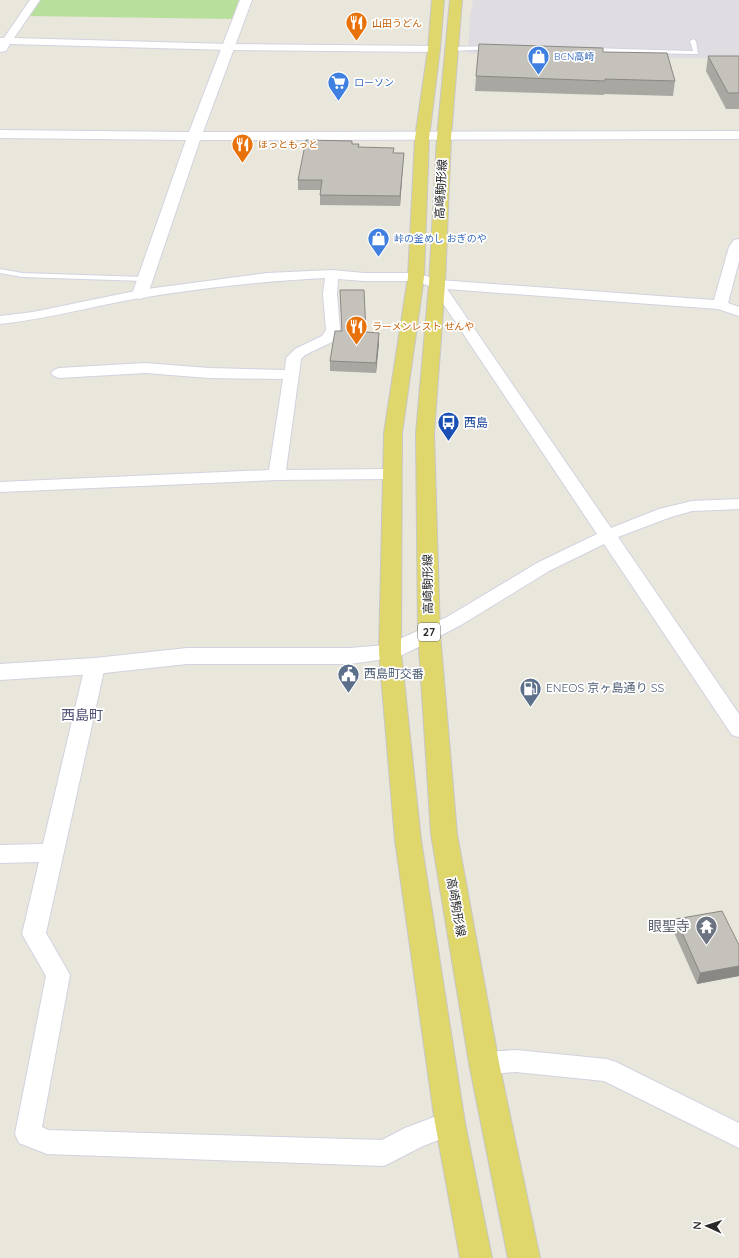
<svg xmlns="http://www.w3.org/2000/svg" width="739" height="1258" viewBox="0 0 739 1258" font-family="Quicksand,'Noto Sans JP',sans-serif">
	<rect width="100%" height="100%" fill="#e9e6dc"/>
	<!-- industrial -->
	<polygon fill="#dfdce2" points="473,0 739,0 739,59 468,53 470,16"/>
	<!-- pitch -->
	<polygon fill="#b8e09c" points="39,0 239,0 232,19 28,16"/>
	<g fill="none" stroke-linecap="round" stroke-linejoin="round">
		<defs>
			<g id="service">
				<polygon points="693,39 696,41 698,54 589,52 586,50 589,48 693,51 690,41"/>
				<polygon points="491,46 493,47 493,49 451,51 448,49 451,47"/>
				<polygon points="0,269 22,273 144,277 148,279 144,281 22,277 0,273"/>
			</g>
			<g id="minor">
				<polygon points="30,0 40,0 14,38 229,44 434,46 439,49 434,52 229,50 10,44 6,51 0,52 0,38 4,38"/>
				<path d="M739,239v22l-11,42 11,4v9l-21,-7 -271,-20 164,239 48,-19 33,-8 47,-2v10l-47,2 -21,6 -53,20 121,177v23l-7,-2 -128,-191 -55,27 -88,54 -25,13 -7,1 -7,-1 -3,-5 3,-5 25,-11 90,-54 60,-29 -165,-247 -17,-6h-51l-26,-2 -1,15 3,36 -8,12 -27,13 -4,4 -15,111 107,-1 6,1 2,4 -2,4 -6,1 -116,1 -277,12v-10l269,-12 14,-91 -74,-1 -64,-5 -86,5 -5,-2 -3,-3 3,-3 5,-2 86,-5 64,5 76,2 1,-12 9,-9 27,-13 4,-6 -3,-36 2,-16c-62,3 -124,10 -185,20 -47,8 -93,21 -140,26v-8l33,-4 107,-22 127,-17 65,-3 32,3h52l23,7 275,20 15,-53 5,-7z"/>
				<polygon points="95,659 102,661 105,666 46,933 70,975 42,1127 48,1130 382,1140 405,1128 450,1111 459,1114 463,1123 459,1132 423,1146 384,1166 47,1154 19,1143 15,1134 46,976 22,934 39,862 0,863 0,845 43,844 85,666 88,661"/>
				<polygon points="516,1050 607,1059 616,1062 739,1123 739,1148 604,1081 516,1072 484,1074 475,1071 471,1063 475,1055 484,1052"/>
			</g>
			<g id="tertiary">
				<polygon points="240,0 252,0 203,132 739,131 739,139 200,140 148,294 146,297 140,299 134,297 132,294 186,140 0,138 0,130 189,132"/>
				<polygon points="429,626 437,628 440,633 437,638 398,657 350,664 187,664 95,674 0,680 0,664 95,658 187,648 350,648 386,645"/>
			</g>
			<g id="primary">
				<polygon points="432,0 444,0 440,49 429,138 424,277 402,433 401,652 421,840 465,1123 492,1258 460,1258 435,1123 395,840 379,652 384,433 408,277 415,138 428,49"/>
				<polygon points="450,0 462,0 451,137 445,284 434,433 440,633 457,834 499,1063 540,1258 508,1258 469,1063 431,834 418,633 416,433 429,284 437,137"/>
			</g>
		</defs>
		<!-- service casing -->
		<use href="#service" stroke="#d2d2e0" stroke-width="2"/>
		<!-- minor casing -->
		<use href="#minor" stroke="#d2d2e0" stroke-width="2"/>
		<!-- tertiary casing -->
		<use href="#tertiary" stroke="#d2d2e0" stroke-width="2"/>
		<!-- primary casing -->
		<use href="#primary" stroke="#c7c7c7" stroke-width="2"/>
		<!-- service -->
		<use href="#service" fill="#fff" fill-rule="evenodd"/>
		<!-- minor -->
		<use href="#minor" fill="#fff" fill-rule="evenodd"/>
		<!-- tertiary -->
		<use href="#tertiary" fill="#fff" fill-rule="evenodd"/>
		<!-- primary -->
		<use href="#primary" fill="#dfd66c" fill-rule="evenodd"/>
	</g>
	<!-- wall -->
	<g fill="#a9a7a2">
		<polygon points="603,52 675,81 673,96 604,94 604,95 475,91 476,76"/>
		<polygon points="708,56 739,56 739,109 726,109 706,71"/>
		<polygon points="352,144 359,144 359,147 394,153 403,163 400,206 320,205 320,195 321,190 298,190 298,180"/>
		<polygon points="366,332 379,333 379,343 376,373 330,371 330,361"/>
		<polygon points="676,919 739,945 739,976 697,984 673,930"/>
	</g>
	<!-- shaded-wall -->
	<g fill="#8a8884">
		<polygon points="404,153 403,163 400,206 400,196"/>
		<polygon points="379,333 379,343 376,373 376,363"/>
		<polygon points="739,966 739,976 697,984 700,973"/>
	</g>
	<!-- building -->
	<g fill="#c5c2bc" stroke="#8a8884">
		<polygon points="479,44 603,48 603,52 667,53 675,81 605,79 605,81 476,76"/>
		<polygon points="708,56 739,56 739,93 728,93"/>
		<polygon points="306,140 352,141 352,144 359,144 358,147 394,148 393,153 404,153 400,196 320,195 322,180 298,180"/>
		<polygon points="340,290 364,290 366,332 379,333 376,363 330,361 335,331 342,331"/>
		<polygon points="722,911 739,945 739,966 700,973 676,919"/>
	</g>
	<!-- icons -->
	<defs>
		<symbol id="restaurant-pin" viewBox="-11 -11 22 30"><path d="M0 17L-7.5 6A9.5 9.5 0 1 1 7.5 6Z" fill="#e8710a" stroke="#fff"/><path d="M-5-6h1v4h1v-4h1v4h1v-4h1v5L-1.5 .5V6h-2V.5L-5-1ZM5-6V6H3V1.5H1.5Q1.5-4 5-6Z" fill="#fff"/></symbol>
		<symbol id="shop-pin" viewBox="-11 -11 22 30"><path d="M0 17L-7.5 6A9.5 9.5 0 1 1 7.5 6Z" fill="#3f7fe0" stroke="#fff"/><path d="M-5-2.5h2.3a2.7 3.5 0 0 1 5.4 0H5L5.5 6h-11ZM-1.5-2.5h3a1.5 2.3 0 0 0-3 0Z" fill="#fff"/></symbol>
		<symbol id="supermarket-pin" viewBox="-11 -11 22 30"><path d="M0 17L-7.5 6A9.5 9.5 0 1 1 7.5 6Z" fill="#3f7fe0" stroke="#fff"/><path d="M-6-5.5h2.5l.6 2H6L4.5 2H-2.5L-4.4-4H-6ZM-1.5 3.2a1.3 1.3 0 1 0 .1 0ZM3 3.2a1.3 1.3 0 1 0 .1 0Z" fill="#fff"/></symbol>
		<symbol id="bus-pin" viewBox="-11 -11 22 30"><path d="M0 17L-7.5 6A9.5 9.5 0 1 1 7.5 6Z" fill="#1a4fb4" stroke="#fff"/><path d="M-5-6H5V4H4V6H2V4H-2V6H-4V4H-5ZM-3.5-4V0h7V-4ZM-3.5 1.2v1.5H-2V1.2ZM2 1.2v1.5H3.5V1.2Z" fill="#fff"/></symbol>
		<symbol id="civic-pin" viewBox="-11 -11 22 30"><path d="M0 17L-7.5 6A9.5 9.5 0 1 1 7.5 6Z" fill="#5c6f8a" stroke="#fff"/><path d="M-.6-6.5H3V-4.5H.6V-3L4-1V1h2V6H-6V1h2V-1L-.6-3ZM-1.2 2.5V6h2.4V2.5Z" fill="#fff"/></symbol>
		<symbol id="fuel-pin" viewBox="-11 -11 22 30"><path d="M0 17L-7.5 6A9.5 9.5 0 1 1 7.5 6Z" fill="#5c6f8a" stroke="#fff"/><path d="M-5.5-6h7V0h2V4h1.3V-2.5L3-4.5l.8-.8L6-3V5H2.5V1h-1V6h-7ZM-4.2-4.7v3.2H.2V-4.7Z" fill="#fff"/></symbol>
		<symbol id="temple-pin" viewBox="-11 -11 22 30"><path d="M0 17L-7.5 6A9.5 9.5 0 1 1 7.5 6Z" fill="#6b7280" stroke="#fff"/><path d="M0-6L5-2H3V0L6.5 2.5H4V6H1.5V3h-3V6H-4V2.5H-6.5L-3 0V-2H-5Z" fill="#fff"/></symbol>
	</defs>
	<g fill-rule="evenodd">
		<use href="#restaurant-pin" x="344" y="10" width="25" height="34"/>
		<use href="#shop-pin" x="526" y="44" width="25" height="34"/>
		<use href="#supermarket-pin" x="326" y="70" width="25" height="34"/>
		<use href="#restaurant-pin" x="230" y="132" width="25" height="34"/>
		<use href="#shop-pin" x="366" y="226" width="25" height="34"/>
		<use href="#restaurant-pin" x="344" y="314" width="25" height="34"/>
		<use href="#bus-pin" x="436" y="410" width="25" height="34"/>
		<use href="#civic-pin" x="336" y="662" width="25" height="34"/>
		<use href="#fuel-pin" x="518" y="676" width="25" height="34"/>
		<use href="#temple-pin" x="694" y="914" width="25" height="34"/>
	</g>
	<g text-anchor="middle" stroke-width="3.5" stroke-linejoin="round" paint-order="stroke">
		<!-- far-food labels -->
		<g font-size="10" fill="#c56008" stroke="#fff" text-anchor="start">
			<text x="372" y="27">山田うどん</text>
			<text x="258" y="148">ほっともっと</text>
			<text x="372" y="330">ラーメンレスト せんや</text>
		</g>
		<!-- far-shop labels -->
		<g font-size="10" fill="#366cbe" stroke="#fff" text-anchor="start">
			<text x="554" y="60">BCN高崎</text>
			<text x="354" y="86">ローソン</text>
			<text x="394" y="242">峠の釜めし おぎのや</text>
		</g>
		<!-- shield labels -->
		<rect fill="#fff" stroke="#696969" stroke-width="1" x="418" y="623" width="22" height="18" rx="3"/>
		<g font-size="11" font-weight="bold" fill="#292929">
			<text x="429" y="636">27</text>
		</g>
		<!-- street labels -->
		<g font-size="12" fill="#292929" stroke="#fff">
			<text transform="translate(441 189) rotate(-87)" y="4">高崎駒形線</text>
			<text transform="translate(428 584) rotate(-91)" y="4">高崎駒形線</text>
			<text transform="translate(456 907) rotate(80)" y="4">高崎駒形線</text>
		</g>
		<!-- transit labels -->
		<g font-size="12" fill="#164399" stroke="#fff" text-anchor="start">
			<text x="464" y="427">西島</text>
		</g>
		<!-- service labels -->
		<g font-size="12" fill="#4e5e75" stroke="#fff" text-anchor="start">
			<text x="364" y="678">西島町交番</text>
			<text x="546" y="692">ENEOS 京ヶ島通り SS</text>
		</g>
		<!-- quarter labels -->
		<g font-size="14" fill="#4f5074" stroke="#fff">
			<text x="82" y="720">西島町</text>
		</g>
		<!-- near-worship labels -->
		<g font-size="14" fill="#5b616d" stroke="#fff" text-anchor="end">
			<text x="690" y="931">眼聖寺</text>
		</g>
	</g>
	<!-- north arrow -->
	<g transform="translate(707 1226) rotate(273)" stroke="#ffffff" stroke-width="3" paint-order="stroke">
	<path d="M0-3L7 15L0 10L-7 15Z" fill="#292929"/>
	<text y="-6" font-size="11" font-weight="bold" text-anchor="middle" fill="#292929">N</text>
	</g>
</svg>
